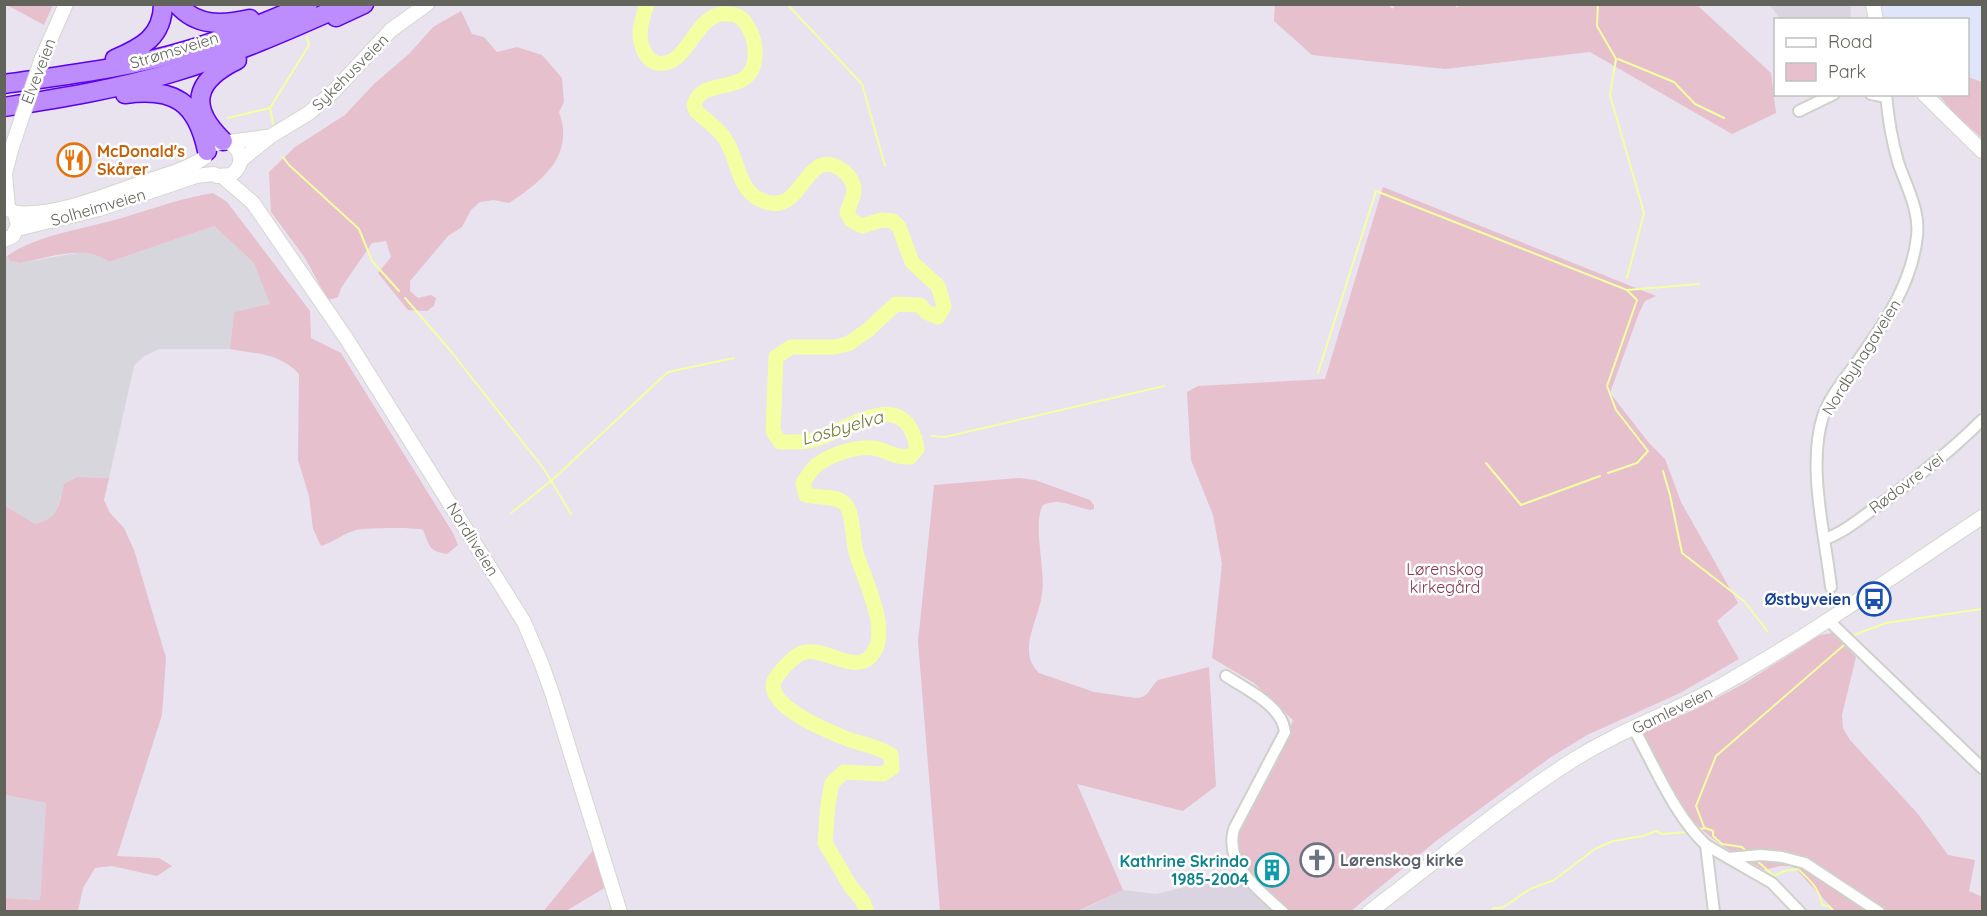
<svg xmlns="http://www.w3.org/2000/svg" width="1987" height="916" viewBox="0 0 1987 916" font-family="Quicksand,sans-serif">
	<rect width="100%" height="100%" fill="#e8e3ee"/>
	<!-- industrial -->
	<polygon fill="#d8d6dd" points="214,226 254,263 271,304 234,312 230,349 159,349 143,357 134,366 109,478 77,477 64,484 56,513 48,521 35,524 18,516 5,506 4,256 7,256 10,261 20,263 83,252 100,255 109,262"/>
	<!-- education -->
	<g fill="#d9d4e0">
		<polygon points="1770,5 1851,5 1850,19 1780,19"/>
		<polygon points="4,795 46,803 40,900 5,898"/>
		<polygon points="1223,883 1247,884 1277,912 1078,912 1123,890 1156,894 1197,884"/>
	</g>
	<!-- medical -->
	<polygon fill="#dfe6fb" points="1879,5 1982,5 1982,142 1933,95 1968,94 1968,20 1883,19"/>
	<!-- green -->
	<g fill="#e6c0cc">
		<polygon points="5,4 53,4 53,5 44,25"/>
		<polygon points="1275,5 1388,4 1392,9 1397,4 1697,5 1771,73 1776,113 1732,134 1590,52 1445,69 1312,55 1274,21"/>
		<path d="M461,11l11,23 12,3 13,15 20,-5 25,8 20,23 2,24 -5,10c16,44 -17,69 -50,91l-15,-3 -14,2 -9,8 -9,17 -14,9 -38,45v10l8,7 13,-3 5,3 -2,8 -7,5 -19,-1 -30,-37 13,-16 -5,-16 -14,2 -31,45 -3,9 -10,3 -23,-42 -34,-46 -2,-40 26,-25 50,-32 29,-31 36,-31 23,-26z"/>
		<polygon points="1968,77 1982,82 1982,138 1952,112 1939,95 1968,94"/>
		<path d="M1383,187l273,109 -11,5 -6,12 -29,80 39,50 16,16 16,43 57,101 -21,18 22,38 -59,34 -93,42 -36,22 -115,84 -85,70h-61c-22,-19 -52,-42 -53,-74l40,-75 16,-42 -39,-37 -42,-25 10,-94 -9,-49 -22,-55 -4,-68 11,-6 127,-7z"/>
		<path d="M213,193l14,9 83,109 1,27 30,15 112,180 5,12 -11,9c-19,-3 -17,-8 -24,-24 -8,-3 -57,-2 -67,0 -12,3 -22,12 -35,16l-8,-17 -4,-33 -11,-36 1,-86c-19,-21 -43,-20 -69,-25l4,-37 36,-8 -16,-41 -40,-37 -105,36c-24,-19 -61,-4 -89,1l-10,-2 -3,-5c32,-22 74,-26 111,-37 32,-9 62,-21 95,-26z"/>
		<path d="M77,477l32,1 -5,22 6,13 14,15 10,22 32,108 -4,57 -45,141 42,2 13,8 -15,10 -45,-10 -17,2 -12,20 -5,23h-73v-13l35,2 6,-97 -41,-8v-289l30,18c25,-6 23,-18 29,-40z"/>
		<path d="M1019,478l16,2 55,20 4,5v4l-3,1c-18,-3 -31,-13 -48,-5 -11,18 3,65 -1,89 -3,26 -26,57 -3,79l55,19 42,6c13,0 14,-11 22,-18l51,-13 7,119 -33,25 -106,-27 46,106 -45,21h-138l-22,-269 16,-157z"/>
		<path d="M1833,633l23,24 -14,58 1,13 7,12 68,74 30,41 27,5 -6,31 13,6v14h-147l-42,-45h-13l-16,4c-16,-9 -33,-18 -48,-29 -37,-27 -55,-70 -75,-109l53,-22 51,-27 75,-48z"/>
		<polygon points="599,843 611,884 566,911 543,912"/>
	</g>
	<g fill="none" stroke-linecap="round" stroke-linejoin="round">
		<!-- stream -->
		<g stroke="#f4ffa3" stroke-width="2">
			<polyline points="787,4 862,84 885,166"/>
			<polyline points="1598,4 1597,26 1616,59 1610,95 1644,213 1627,278"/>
			<polyline points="1457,6 1458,4"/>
			<polyline points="1618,59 1674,82 1695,104 1724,118"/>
			<polyline points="270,108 273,124"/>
			<polyline points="228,118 270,108 309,45 307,37"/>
			<polyline points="283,157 289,165 359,229 372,261 399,291"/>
			<polyline points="1627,290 1699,284"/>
			<polyline points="405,298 449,349 544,469 571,514"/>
			<polyline points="1318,373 1376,191 1627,290 1637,300 1607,386 1616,410 1648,451 1637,463 1608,473"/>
			<polyline points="915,436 922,436"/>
			<polyline points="931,436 945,437 1164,386"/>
			<polyline points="1486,463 1521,505 1600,476"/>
			<polyline points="1663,471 1670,495 1682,553 1744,601 1768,632"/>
			<polyline points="511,513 551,481 668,372 734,358"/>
			<polyline points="1854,635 1886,623 1982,609"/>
			<polyline points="1704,827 1696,806 1716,756 1844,645"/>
			<polyline points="1696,830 1705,828 1713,831 1713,836 1722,844 1742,847 1748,853"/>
			<path d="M1755,859l19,17 10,-5 14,-2c12,11 22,20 24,36l7,1 5,6"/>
			<polyline points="1491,912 1494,908 1502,908 1530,889 1554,880 1595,849 1613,841 1643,836 1656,831 1662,834 1688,832"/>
		</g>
		<!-- river -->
		<path stroke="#f4ffa3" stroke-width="15" d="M647,4c-6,18 -11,32 -2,49 8,16 27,12 37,-1 14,-15 23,-41 47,-38 7,0 12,3 16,8 7,10 11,23 10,35 -3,42 -55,17 -61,49l2,5c9,8 20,16 27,25 15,18 13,52 36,63 34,17 40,-20 59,-32 14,-9 37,8 36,24 -1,8 -5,15 -7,22l4,7 11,6 19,-6 12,1 6,6 13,35 26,24 6,20 -6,11 -12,-5 -6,-7 -24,-1 -28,26 -20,14 -14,3h-43l-15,10 -3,74 7,11c11,0 23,1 33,-2 36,-10 93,-57 104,9l-7,8c-17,0 -18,-4 -32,-8 -18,-5 -46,5 -60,15 -6,4 -11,13 -15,19l3,12c11,3 31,0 39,9 9,10 7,34 11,48 7,27 37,80 15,104 -17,19 -48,-11 -69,-3 -8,3 -16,12 -21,18 -5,6 -10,12 -7,20 7,20 47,37 66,45 17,8 33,8 51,19l1,13 -9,6 -39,-2 -12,11 -4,21 -3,39 26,44 11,13 5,12"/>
		<defs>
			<g id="street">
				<polyline points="1871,94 1886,97"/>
				<polyline points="1799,111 1834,94"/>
				<path d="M1825,539c17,-6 32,-18 47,-29 38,-27 77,-57 110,-90"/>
				<path d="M1831,587c-6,-52 -24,-121 -8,-171 7,-20 22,-37 34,-54 27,-38 55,-78 60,-126 3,-26 -11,-50 -19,-74 -6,-21 -10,-45 -12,-68"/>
				<polyline points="1828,620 1982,768"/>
				<path d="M1226,676c21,14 56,29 59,56l-51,97c-10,36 25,61 49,83"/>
				<path d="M1634,729c21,38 41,87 72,116l66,38 28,29"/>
				<polyline points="1706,845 1714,912"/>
				<polyline points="1729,858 1761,855 1782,857 1805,863 1879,912"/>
			</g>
			<g id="secondary">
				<polyline points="1873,4 1876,20"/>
				<polyline points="42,58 66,4"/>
				<polyline points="1924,94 1982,151"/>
				<polyline points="214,144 266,137"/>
				<polyline points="241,160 271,136 309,113 333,92 391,30 427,4"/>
				<polyline points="5,175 8,207"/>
				<path d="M217,176l14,-1c13,-9 12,-24 -1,-32"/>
				<polyline points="4,177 11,150"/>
				<polyline points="223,177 253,203 346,338 524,622 542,665 552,693 620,912"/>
				<polyline points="4,206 15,213 18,225 13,236 4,240"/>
				<path d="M15,213c39,4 89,-17 126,-30 22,-7 45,-13 64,-26"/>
				<polyline points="17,229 99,209 196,176 214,174"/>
				<path d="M1369,912c68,-51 133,-107 204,-152 49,-31 104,-49 154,-78 88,-50 171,-109 255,-165"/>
			</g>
			<g id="highway">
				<path d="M177,4c20,23 46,21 73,15"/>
				<polyline points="336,17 364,4"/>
				<path d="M115,59c26,-11 48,-22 48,-55"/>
				<path d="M4,84c62,-9 125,-16 184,-34 41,-12 81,-29 120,-46"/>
				<path d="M125,94c49,-7 72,8 82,57"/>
				<path d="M4,107c57,-9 113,-18 167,-34 61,-18 118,-43 176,-69"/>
				<path d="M223,141c-35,-34 -29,-60 14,-81"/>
			</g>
		</defs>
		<!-- street casing -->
		<use href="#street" stroke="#ced1ca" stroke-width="14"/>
		<!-- secondary casing -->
		<use href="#secondary" stroke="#d4d7ce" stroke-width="16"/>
		<!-- highway casing -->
		<use href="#highway" stroke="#5a00f1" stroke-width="21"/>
		<!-- street -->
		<use href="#street" stroke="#fff" stroke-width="10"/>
		<!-- secondary -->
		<use href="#secondary" stroke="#fff" stroke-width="14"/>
		<!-- highway -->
		<use href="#highway" stroke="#bd8cfd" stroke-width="18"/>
		<defs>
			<polyline id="secondary-bridge" points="11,150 42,58"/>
		</defs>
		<!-- secondary-bridge casing -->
		<use href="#secondary-bridge" stroke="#d4d7ce" stroke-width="16" stroke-linecap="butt"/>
		<!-- secondary-bridge -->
		<use href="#secondary-bridge" stroke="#fff" stroke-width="14"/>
	</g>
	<!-- icons -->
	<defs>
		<symbol id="restaurant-ring" viewBox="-11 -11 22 22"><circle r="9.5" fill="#fff" stroke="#e8710a" stroke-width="1.5"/><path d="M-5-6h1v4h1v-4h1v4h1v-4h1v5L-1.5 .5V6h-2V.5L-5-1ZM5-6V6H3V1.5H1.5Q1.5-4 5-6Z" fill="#e8710a"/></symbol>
		<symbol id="bus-ring" viewBox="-11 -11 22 22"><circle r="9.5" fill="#fff" stroke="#1a4fb4" stroke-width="1.5"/><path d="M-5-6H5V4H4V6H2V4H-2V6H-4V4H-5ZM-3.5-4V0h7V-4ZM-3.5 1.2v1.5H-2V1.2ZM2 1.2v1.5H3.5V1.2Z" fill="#1a4fb4"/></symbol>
		<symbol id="church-ring" viewBox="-11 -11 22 22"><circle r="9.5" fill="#fff" stroke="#6b7280" stroke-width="1.5"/><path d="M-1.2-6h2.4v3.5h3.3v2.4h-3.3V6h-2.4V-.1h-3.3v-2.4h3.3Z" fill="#6b7280"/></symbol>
		<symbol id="building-ring" viewBox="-11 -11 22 22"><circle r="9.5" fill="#fff" stroke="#0f9aa8" stroke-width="1.5"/><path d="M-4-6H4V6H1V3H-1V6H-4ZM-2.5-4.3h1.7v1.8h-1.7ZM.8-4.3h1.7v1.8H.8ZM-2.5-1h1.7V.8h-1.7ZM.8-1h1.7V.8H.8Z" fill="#0f9aa8"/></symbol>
	</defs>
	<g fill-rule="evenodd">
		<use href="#restaurant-ring" x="55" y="141" width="38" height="38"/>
		<use href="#bus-ring" x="1855" y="580" width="38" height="38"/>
		<use href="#church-ring" x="1298" y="841" width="38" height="38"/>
		<use href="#building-ring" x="1253" y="851" width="38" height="38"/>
	</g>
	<g text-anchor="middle" stroke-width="5" stroke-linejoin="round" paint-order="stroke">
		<!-- street labels -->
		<g font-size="16" fill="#62645b" stroke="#fff">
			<text transform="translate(174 50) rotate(-17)" y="6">Strømsveien</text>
			<text transform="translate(38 71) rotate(-69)" y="6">Elveveien</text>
			<text transform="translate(350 72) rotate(-45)" y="6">Sykehusveien</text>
			<text transform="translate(98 207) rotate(-16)" y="6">Solheimveien</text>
			<text transform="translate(1861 357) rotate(-58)" y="6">Nordbyhagaveien</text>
			<text transform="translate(1906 483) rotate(-37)" y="6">Rødovre vei</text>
			<text transform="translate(473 539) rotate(58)" y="6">Nordliveien</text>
			<text transform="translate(1672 710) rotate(-26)" y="6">Gamleveien</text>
		</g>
		<!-- food labels -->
		<g font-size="16" font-weight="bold" fill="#c56008" stroke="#fff" text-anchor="start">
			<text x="97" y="157">McDonald's<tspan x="97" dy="18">Skårer</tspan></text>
		</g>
		<!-- park labels -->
		<g font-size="16" fill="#89364c" stroke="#fff">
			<text x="1445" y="575">Lørenskog<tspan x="1445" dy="18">kirkegård</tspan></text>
		</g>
		<!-- transit labels -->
		<g font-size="16" font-weight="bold" fill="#164399" stroke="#fff" text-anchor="end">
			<text x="1851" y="605">Østbyveien</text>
		</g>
		<!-- worship labels -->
		<g font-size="16" font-weight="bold" fill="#5b616d" stroke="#fff" text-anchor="start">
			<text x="1340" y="866">Lørenskog kirke</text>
		</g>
		<!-- culture labels -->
		<g font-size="16" font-weight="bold" fill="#0d838f" stroke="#fff" text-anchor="end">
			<text x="1249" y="867">Kathrine Skrindo<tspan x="1249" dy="18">1985-2004</tspan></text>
		</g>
		<!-- water labels -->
		<g font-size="18" font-style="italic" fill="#6d7c30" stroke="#fff">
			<text transform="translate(842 428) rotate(-16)" y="6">Losbyelva</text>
		</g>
	</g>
	<!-- border -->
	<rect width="1987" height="916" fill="none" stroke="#62645b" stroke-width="12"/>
	<!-- legend -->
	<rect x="1774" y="18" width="195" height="78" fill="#ffffff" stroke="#c0c1bd" stroke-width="1.5"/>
	<rect x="1786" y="38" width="30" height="9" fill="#ffffff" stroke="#c0c1bd" stroke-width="1.5"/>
	<text x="1828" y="48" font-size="18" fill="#62645b">Road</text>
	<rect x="1786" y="63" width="30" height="18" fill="#e6c0cc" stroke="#c0c1bd" stroke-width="1.5"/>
	<text x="1828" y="78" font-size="18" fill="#62645b">Park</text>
</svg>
